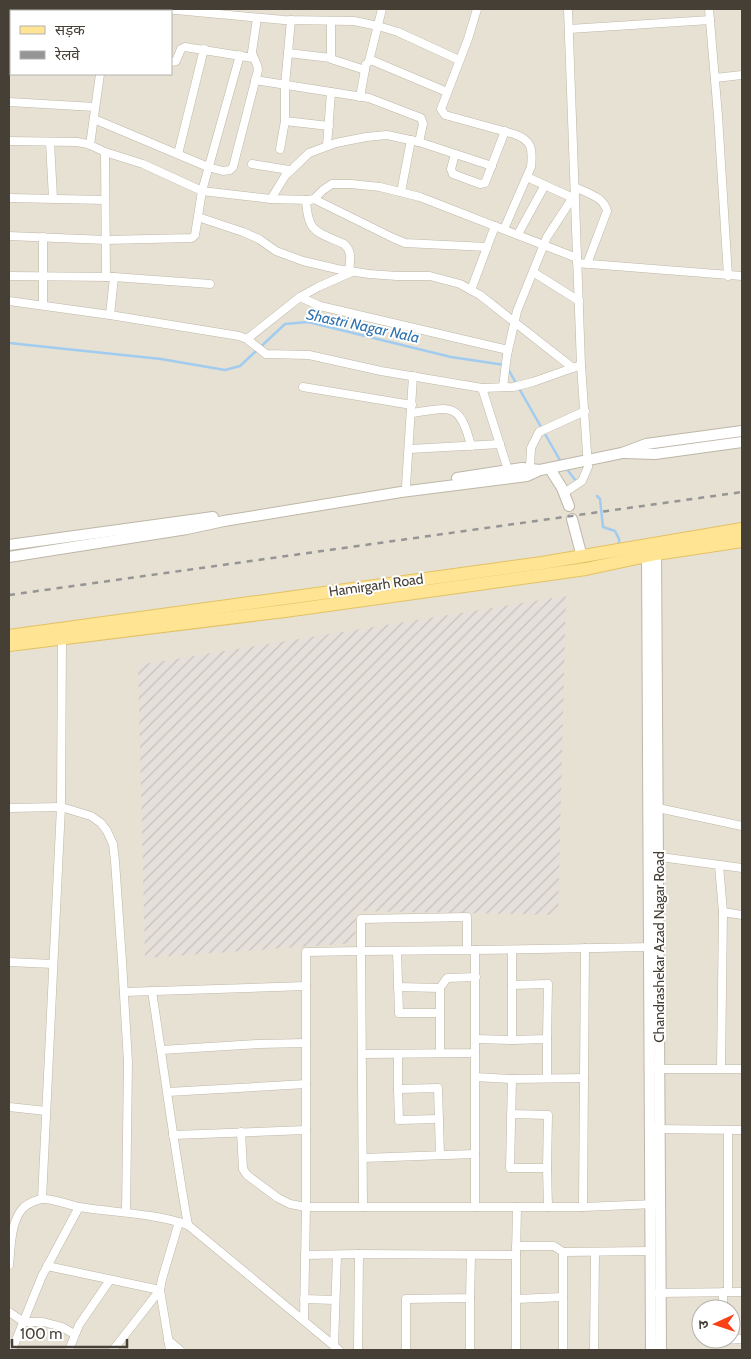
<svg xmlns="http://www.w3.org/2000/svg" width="751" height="1359" viewBox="0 0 751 1359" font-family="Cabin,'Noto Sans Devanagari',sans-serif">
	<defs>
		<pattern id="industrial-furrows" width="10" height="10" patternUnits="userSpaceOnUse" patternTransform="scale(1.25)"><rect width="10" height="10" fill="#e5e0da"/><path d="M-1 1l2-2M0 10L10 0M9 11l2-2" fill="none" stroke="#c6c1bc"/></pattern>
	</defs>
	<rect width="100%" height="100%" fill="#f3efe5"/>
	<!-- residential -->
	<path fill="#e7e1d3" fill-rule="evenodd" d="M9,9h733v1341h-733zM11,11h160v63h-160zM701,1309h30v30h-30z"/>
	<!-- industrial -->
	<polygon fill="url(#industrial-furrows)" points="566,596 558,915 356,911 355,943 145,958 138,665"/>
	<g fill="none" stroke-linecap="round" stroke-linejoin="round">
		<!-- stream -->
		<g stroke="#a1ccf0" stroke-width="2.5">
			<polyline points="9,343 161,359 225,370 240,366 285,324 308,322 451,357 505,365"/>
			<polyline points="508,369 561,462"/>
			<polyline points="566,468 576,481"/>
			<polyline points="597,496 600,499 603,527 615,531 619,539 619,546"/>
		</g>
		<defs>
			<g id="minor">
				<polyline points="165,9 284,20 354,21 378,26 398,32 459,60"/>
				<path d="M477,9l-9,30 -27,70 4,6 69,19c18,6 19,15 17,33l-27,62"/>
				<polyline points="709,9 718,116 728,276"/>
				<polyline points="78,10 79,9"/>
				<polyline points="40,11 41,9"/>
				<polyline points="113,11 113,9"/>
				<polyline points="152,11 153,9"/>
				<polyline points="331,21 331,59 365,70"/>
				<polyline points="569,29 710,20"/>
				<polyline points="9,37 11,38"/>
				<polyline points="288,53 331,58"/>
				<polyline points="240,55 202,191 271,199 310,200 314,199 323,190 332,184 351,184 380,187 420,197 577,258"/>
				<polyline points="369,61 382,9"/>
				<polyline points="171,62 176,61 181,49 185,47 253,58"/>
				<polyline points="9,64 11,64"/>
				<polyline points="715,78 742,75"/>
				<polyline points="255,80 369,98 421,118 423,124 419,142"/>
				<polyline points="360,97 366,64 371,60 447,92"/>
				<polyline points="9,102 95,107"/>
				<path d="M94,119l114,48 15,4 7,-1 3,-3 25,-97c0,-7 -5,-11 -6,-18l5,-34"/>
				<polyline points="285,121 329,126"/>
				<polyline points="9,141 77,142 88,144 105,152 106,277"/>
				<polyline points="50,142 53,198"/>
				<polyline points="90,145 100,74"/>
				<polyline points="327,146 331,92"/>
				<polyline points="280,149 285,121 285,85 291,20"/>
				<polyline points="178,154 204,49"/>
				<polyline points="455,154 451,169 453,174 480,184 485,183 505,131"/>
				<polyline points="252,164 289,170"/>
				<polyline points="527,177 573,198"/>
				<path d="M575,187c12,6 29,10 32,24l-20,53"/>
				<polyline points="401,192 411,140"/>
				<polyline points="9,198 105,200"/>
				<polyline points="271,199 285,176 309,153 336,143 366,137 387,135 419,142 492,166"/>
				<polyline points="314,199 393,238 405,243 487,247"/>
				<path d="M306,200c2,33 9,31 38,44 9,8 6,16 5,27"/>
				<polyline points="198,217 243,232 259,239 276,251 303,261 337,269 369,274 397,276 430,276 460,284 480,295 573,368"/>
				<polyline points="518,234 545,185"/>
				<polyline points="9,236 106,240 192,238 195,235 202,191 143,164 105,152"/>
				<polyline points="577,263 742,276"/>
				<polyline points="533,272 579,301"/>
				<polyline points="9,276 114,277 210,284"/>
				<polyline points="471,290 495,226"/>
				<polyline points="300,297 320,306 508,350"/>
				<polyline points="9,301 110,315 239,336 247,339 266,354 309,355 381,371 482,388 513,387 533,382 581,365"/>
				<polyline points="43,305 43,237"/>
				<polyline points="110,315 114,277"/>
				<polyline points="247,339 300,297 318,287 352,272"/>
				<polyline points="303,387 412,405"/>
				<polyline points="503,387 507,355 517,311 547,237 575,194"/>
				<polyline points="482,388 508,470"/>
				<path d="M412,413c39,-6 48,-11 59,33"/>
				<polyline points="410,449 500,444"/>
				<polyline points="530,467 531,448 539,432 585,411"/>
				<polyline points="406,486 413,376"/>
				<polyline points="564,493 582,481 588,467 581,365 568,9"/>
				<polyline points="9,808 61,807 91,816 101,823 107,831 113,844 115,861 122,961 128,1062 126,1212"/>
				<polyline points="658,808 742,826"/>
				<polyline points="653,856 742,868"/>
				<polyline points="719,865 723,912 721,1068"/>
				<polyline points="723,912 742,915"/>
				<polyline points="475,950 653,947"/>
				<polyline points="512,950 512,1040 547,1039 547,1078"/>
				<polyline points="397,951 399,1013 440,1013 440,1053"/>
				<polyline points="9,962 53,964"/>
				<polyline points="512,985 548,984 547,1039"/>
				<polyline points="398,987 440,988 440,1013"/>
				<polyline points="440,988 447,978 476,977"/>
				<path d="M152,991c12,78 22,156 36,234"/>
				<polyline points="124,992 306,986"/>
				<polyline points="476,1039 512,1040"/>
				<polyline points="161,1050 258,1044 306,1043"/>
				<polyline points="475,1053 475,1207"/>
				<polyline points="362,1054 475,1053 475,950 361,951 361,919 467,917 467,950"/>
				<polyline points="398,1054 398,1089 438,1088 440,1155"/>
				<polyline points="654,1069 742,1069"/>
				<polyline points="475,1077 512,1079"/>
				<polyline points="398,1089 399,1120 439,1119"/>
				<polyline points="168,1092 306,1084"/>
				<polyline points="9,1107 46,1111"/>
				<polyline points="511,1114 548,1115 547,1168"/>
				<polyline points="654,1129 742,1130"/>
				<polyline points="728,1130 728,1292"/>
				<polyline points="241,1132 243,1169 247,1175 278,1198 290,1204 306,1207 306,952 361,951 363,1207"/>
				<polyline points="173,1135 306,1130"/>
				<polyline points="363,1158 475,1154"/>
				<polyline points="42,1199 61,807 62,637"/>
				<polyline points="548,1207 547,1168 510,1168 512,1079 584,1078"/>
				<polyline points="583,1207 585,948"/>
				<polyline points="516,1246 554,1246 563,1252"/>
				<polyline points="305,1255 359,1254"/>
				<polyline points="516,1255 516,1350"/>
				<path d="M9,1265c2,-17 1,-44 15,-58 4,-3 12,-7 18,-8 10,-1 27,6 37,8 37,6 74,6 109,18l151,125"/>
				<polyline points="47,1266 160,1290 113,1350"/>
				<polyline points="658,1293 742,1292"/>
				<polyline points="470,1298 470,1350"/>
				<polyline points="304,1299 335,1300"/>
				<polyline points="516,1299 563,1297"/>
				<polyline points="723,1309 723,1292"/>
				<polyline points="9,1312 24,1322 43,1322 62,1327 74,1334"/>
				<polyline points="304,1320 306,1207 583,1207 655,1204"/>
				<polyline points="168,1340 180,1350"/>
				<polyline points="723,1340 742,1339"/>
				<polyline points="334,1346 337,1255"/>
				<polyline points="12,1350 42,1276 79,1207"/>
				<polyline points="69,1350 79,1325 110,1280"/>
				<polyline points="170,1350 160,1290 162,1279 179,1222"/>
				<polyline points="358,1350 359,1254 516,1255 517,1207"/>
				<polyline points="406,1350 406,1299 470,1298 471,1255"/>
				<polyline points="563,1350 563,1252 650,1251"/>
				<polyline points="594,1350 595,1252"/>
			</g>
			<g id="tertiary">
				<polyline points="624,453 655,454 742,442"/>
				<polyline points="550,469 562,488 569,506"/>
				<polyline points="457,478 522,468 540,470"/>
				<polyline points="572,519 582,557"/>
				<polyline points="9,545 213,517"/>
				<polyline points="656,547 661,1350"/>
				<polyline points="647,549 651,1350"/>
				<polyline points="9,557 187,529 224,521 401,492 527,476 540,470 622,453 646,444 742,431"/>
			</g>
			<g id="primary">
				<polyline points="9,636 542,563 742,529"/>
				<polyline points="9,645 285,611 586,569 656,554 742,541"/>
			</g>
		</defs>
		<!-- minor casing -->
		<use href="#minor" stroke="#beb7a8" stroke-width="9"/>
		<!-- tertiary casing -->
		<use href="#tertiary" stroke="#beb7a8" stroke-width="12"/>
		<!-- primary casing -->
		<use href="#primary" stroke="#e3c263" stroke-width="14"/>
		<!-- minor -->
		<use href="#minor" stroke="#fff" stroke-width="8"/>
		<!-- tertiary -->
		<use href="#tertiary" stroke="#fff" stroke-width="10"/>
		<!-- primary -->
		<use href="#primary" stroke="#fee493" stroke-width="12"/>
		<!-- rail -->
		<polyline stroke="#959595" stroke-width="2.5" stroke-dasharray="6 6" stroke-linecap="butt" points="9,595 742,492"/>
	</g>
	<g text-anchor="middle" stroke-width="4" stroke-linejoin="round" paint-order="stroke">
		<!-- street labels -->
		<g font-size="14" fill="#453f35" stroke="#fff">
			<text transform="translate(376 585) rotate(-8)" y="5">Hamirgarh Road</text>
			<text transform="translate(659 947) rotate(-90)" y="5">Chandrashekar Azad Nagar Road</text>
		</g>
		<!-- water labels -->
		<g font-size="15" font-style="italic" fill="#2e74b0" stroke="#fff">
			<text transform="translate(363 326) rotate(12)" y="5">Shastri Nagar Nala</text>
		</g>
	</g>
	<!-- border -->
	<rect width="751" height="1359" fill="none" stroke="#453f35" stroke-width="20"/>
	<!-- legend -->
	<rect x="10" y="10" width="162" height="65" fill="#ffffff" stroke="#b5b2ae"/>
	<rect x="20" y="26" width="25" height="8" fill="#fee493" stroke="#b5b2ae"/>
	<text x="55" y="35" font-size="15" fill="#453f35">सड़क</text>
	<rect x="20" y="51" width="25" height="8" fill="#959595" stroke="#b5b2ae"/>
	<text x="55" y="60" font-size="15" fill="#453f35">रेलवे</text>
	<!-- north arrow -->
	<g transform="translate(716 1324) rotate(267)"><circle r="24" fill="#ffffff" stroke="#b5b2ae"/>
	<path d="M0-4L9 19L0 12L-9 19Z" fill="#f94115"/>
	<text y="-8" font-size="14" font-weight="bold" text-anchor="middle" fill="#453f35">उ</text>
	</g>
	<!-- scale -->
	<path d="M12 1339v8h115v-8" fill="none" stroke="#453f35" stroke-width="2.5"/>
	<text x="20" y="1339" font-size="15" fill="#453f35" stroke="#ffffff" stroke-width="4" paint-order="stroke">100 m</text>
</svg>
